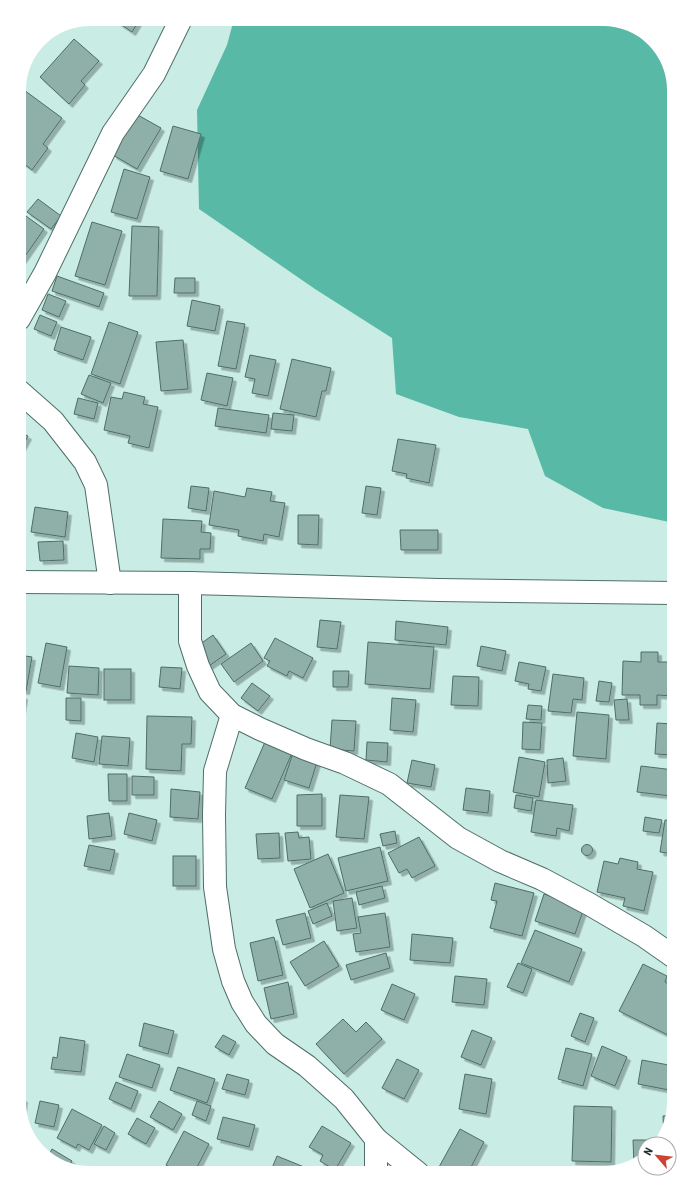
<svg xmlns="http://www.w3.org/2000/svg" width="693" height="1192" viewBox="0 0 693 1192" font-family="'Roboto Condensed',sans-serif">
	<defs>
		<filter id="shadow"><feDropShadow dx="3.5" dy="3.5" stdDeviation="0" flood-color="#0004"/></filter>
	</defs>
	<rect width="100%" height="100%" fill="#c9ece4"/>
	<!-- forest -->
	<polygon fill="#59b9a7" points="234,19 608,19 643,31 667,59 674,90 674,523 603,508 545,476 528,429 459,417 396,394 392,338 315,289 199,209 197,110 227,45"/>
	<!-- building -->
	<g fill="#8fb0a9" stroke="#4e6d67" filter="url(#shadow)">
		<polygon points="113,19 140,19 132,32"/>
		<polygon points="74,39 99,61 81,81 85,85 69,104 40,77"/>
		<polygon points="24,90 62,118 43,144 48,148 32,170 19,160 19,96"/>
		<polygon points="136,114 161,128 137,169 113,155"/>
		<polygon points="173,126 201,134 188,179 160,171"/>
		<polygon points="124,169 150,177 137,219 111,212"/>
		<polygon points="38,199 61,216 51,229 27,212"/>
		<polygon points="19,211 44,229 21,262 19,261"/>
		<polygon points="92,222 122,231 105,285 75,276"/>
		<polygon points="132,226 159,227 157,296 129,296"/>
		<polygon points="57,276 104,293 99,307 52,291"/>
		<polygon points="175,278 195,278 195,293 174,293"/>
		<polygon points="48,294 66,301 59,317 42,310"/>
		<polygon points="192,300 220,306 215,331 187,326"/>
		<polygon points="40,315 57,322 51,336 34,329"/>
		<polygon points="227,321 245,324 236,369 218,366"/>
		<polygon points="109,322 138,332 120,384 91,374"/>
		<polygon points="61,327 91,337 83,360 54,350"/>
		<polygon points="183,340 188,389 161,391 156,342"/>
		<polygon points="250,355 276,360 268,396 252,393 255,379 245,377"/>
		<polygon points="292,359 331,368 326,391 322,391 316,417 280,409"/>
		<polygon points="207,373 233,378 227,406 201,400"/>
		<polygon points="89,375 111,383 103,403 81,394"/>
		<polygon points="124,392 145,397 143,404 158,407 149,448 128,443 130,436 104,430 111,397 122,399"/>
		<polygon points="78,398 98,403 94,419 74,414"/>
		<polygon points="218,408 269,415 266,433 215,426"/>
		<polygon points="273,413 294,415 292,431 271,429"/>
		<polygon points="19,432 28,436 19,453"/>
		<polygon points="398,439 436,445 429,483 406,478 407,474 392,471"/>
		<polygon points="191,486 209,488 206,511 188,508"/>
		<polygon points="366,486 381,488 377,515 362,513"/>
		<polygon points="247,488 272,492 270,501 285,503 279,537 264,534 263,541 238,536 239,530 209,525 214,491 245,497"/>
		<polygon points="35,507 68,512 65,537 31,532"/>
		<polygon points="298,515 319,515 318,545 298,544"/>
		<polygon points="163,519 202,521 201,532 211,533 210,549 200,549 200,559 161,558"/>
		<polygon points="400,530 438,530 438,550 401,550"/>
		<polygon points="63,541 64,560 40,561 38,542"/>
		<polygon points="320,620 341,622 337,649 317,647"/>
		<polygon points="396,621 448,627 446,645 395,640"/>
		<polygon points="213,635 226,654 209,666 196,647"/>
		<polygon points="275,638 313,658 303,678 289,671 287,676 267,666 270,661 264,658"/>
		<polygon points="368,642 434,647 430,689 365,684"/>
		<polygon points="46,643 67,647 60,687 38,683"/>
		<polygon points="251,643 263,661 234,682 221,664"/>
		<polygon points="481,646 506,651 502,671 477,666"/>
		<polygon points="641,652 658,652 658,662 674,662 674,696 657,695 657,705 640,705 640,695 622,695 623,661 641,662"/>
		<polygon points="19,655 32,657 26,691 19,690"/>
		<polygon points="519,662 546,667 541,691 528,689 529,684 515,681"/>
		<polygon points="69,666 99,668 98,695 67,693"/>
		<polygon points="161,667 182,668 180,689 159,687"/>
		<rect x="104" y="669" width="27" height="31"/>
		<polygon points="333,671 349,671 348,687 333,687"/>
		<polygon points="553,674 584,678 582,700 573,699 571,713 548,711"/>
		<polygon points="453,676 479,677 478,706 451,705"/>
		<polygon points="599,681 612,683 609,702 596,701"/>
		<polygon points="252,683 270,696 258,711 241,698"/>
		<polygon points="19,695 24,696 19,727"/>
		<polygon points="66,698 81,698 81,721 66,720"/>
		<polygon points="392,698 416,700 413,732 390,730"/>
		<polygon points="627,699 629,720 616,720 614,700"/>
		<polygon points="528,705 542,706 541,720 526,719"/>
		<polygon points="577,712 609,715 606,759 573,756"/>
		<polygon points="147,716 192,717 191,744 182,744 181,771 146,769"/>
		<polygon points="332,720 356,721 354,751 330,749"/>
		<polygon points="523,722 542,723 540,750 522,749"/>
		<polygon points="657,723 674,724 674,755 655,754"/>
		<polygon points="76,733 98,737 94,762 72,758"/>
		<polygon points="102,736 130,738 128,766 99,764"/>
		<polygon points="265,742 292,753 272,799 245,788"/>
		<polygon points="367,742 388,743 387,762 366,760"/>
		<polygon points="293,753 317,762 309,788 284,780"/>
		<polygon points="519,757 545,762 539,797 513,792"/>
		<polygon points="563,758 566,781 548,783 547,760"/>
		<polygon points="412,760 435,765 431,787 407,783"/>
		<polygon points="641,766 674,770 671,796 637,792"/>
		<polygon points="108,774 127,774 127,801 109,801"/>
		<polygon points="132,776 154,777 154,795 132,795"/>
		<polygon points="466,788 490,791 488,813 463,810"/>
		<polygon points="171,789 200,792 198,819 170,817"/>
		<polygon points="322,794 322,826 297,826 297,795"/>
		<polygon points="340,795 369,797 364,839 336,837"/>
		<polygon points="516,795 533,798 531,811 514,808"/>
		<polygon points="536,800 573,805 569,831 557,828 556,836 531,832"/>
		<polygon points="109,813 112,836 89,839 87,816"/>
		<polygon points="129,813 157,820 152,841 124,834"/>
		<polygon points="645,817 662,820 659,833 643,831"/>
		<polygon points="665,820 674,821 674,854 660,852"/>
		<polygon points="395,831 397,843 383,846 380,834"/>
		<polygon points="298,832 299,838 309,837 311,859 288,861 285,833"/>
		<polygon points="279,833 280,858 258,859 256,834"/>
		<polygon points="419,837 435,866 412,878 407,869 399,873 388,853"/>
		<circle cx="587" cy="850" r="5.5"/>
		<polygon points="89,845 115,850 110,871 84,866"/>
		<polygon points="380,847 388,881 346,891 338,858"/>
		<polygon points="328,854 344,893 310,908 294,869"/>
		<rect x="173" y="856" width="23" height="30"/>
		<polygon points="620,858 638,862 637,869 653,872 644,911 623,906 625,898 597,892 604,861 618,864"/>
		<polygon points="495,883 534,893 522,936 490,928 497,901 491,900"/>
		<polygon points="382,886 385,898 359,905 356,892"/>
		<polygon points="544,894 584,908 575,934 535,921"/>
		<polygon points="352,898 357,928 337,931 333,901"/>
		<polygon points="327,903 332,916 313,924 308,911"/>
		<polygon points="305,913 311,938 283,945 276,920"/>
		<polygon points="385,913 390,947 356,952 353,934 361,933 358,917"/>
		<polygon points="535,930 582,949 569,982 521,963"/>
		<polygon points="412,934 453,938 450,963 410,960"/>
		<polygon points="274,937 283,975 258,981 250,943"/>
		<polygon points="324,941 339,966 305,986 290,962"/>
		<polygon points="386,953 390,968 351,980 346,965"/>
		<polygon points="518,963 532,969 523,993 507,987"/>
		<polygon points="643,964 667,976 665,982 674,987 674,1038 619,1011"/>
		<polygon points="455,976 487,979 484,1005 452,1002"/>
		<polygon points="288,982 294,1014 271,1019 264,988"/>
		<polygon points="392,984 415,994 404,1020 381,1010"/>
		<polygon points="580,1013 594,1018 585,1042 571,1036"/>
		<polygon points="343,1019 356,1032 366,1022 382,1039 344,1074 316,1044"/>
		<polygon points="144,1023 174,1031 168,1054 139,1046"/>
		<polygon points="472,1030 492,1038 481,1065 461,1057"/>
		<polygon points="223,1035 236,1042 229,1055 215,1047"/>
		<polygon points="60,1037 85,1041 81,1072 51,1069 53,1057 57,1058"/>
		<polygon points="602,1046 627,1057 615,1086 591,1076"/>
		<polygon points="566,1048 592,1054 583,1086 558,1079"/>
		<polygon points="127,1054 160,1065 152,1088 119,1077"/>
		<polygon points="397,1059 419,1070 404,1099 382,1088"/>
		<polygon points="642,1060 674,1066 669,1090 638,1084"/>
		<polygon points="178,1067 215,1079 207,1103 170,1090"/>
		<polygon points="227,1074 249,1080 245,1095 222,1089"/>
		<polygon points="465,1074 492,1079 486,1114 459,1109"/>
		<polygon points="116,1082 138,1091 131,1109 109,1099"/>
		<polygon points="19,1098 24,1099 22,1115 19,1102"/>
		<polygon points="40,1101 59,1105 54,1127 35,1123"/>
		<polygon points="159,1101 182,1114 173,1130 150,1117"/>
		<polygon points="197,1101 211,1106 206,1121 192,1115"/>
		<polygon points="574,1106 612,1107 611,1162 572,1161"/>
		<polygon points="72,1109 102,1125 89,1150 78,1144 76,1148 57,1138"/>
		<polygon points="670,1115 664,1136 663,1116"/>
		<polygon points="223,1117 255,1125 249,1147 217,1139"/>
		<polygon points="137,1118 155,1128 146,1144 128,1134"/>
		<polygon points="104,1126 115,1133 106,1150 94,1144"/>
		<polygon points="322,1126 351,1143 335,1170 320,1161 323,1155 309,1147"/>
		<polygon points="460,1129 484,1142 468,1173 450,1173 439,1167"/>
		<polygon points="184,1131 209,1144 194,1173 182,1173 166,1165"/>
		<polygon points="633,1140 662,1140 662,1142 659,1144 645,1144 645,1156 634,1166"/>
		<polygon points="52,1149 72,1161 69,1167 51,1161 48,1157"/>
		<polygon points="277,1156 314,1171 313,1173 270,1173"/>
	</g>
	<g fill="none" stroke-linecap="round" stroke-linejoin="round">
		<defs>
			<g id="minor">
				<polyline points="19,319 45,273 113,133 154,74 181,19"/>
				<polyline points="19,391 53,421 85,462 96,485 110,583"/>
				<polyline points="190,583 190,641 198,666 210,692 232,715 260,729 306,749 345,763 389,784 458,838 500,861 542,879 589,904 644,936 674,957"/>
				<polyline points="232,715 215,771 214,815 215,887 224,949 233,981 242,1002 256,1024 275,1044 307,1066 344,1099 376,1139 376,1173"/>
				<polyline points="376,1139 418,1173"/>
			</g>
			<polyline id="tertiary" points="19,582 190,583 439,590 674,593"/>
		</defs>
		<!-- minor casing -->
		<use href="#minor" stroke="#4f6e68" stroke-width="24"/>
		<!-- tertiary casing -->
		<use href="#tertiary" stroke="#4f6e68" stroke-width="24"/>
		<!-- minor -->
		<use href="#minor" stroke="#fff" stroke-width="22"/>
		<!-- tertiary -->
		<use href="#tertiary" stroke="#fff" stroke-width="22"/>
	</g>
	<!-- crop -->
	<path d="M0 0H693V1192H0ZM90 26H603A64 64 0 0 1 667 90V1102A64 64 0 0 1 603 1166H90A64 64 0 0 1 26 1102V90A64 64 0 0 1 90 26Z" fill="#fff" fill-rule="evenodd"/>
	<!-- north arrow -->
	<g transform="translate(657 1156) rotate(298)"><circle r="19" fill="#ffffff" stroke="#a6abaa"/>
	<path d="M0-3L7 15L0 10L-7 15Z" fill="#cf4231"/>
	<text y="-6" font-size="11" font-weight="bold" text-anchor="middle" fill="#212e2b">N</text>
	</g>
</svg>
